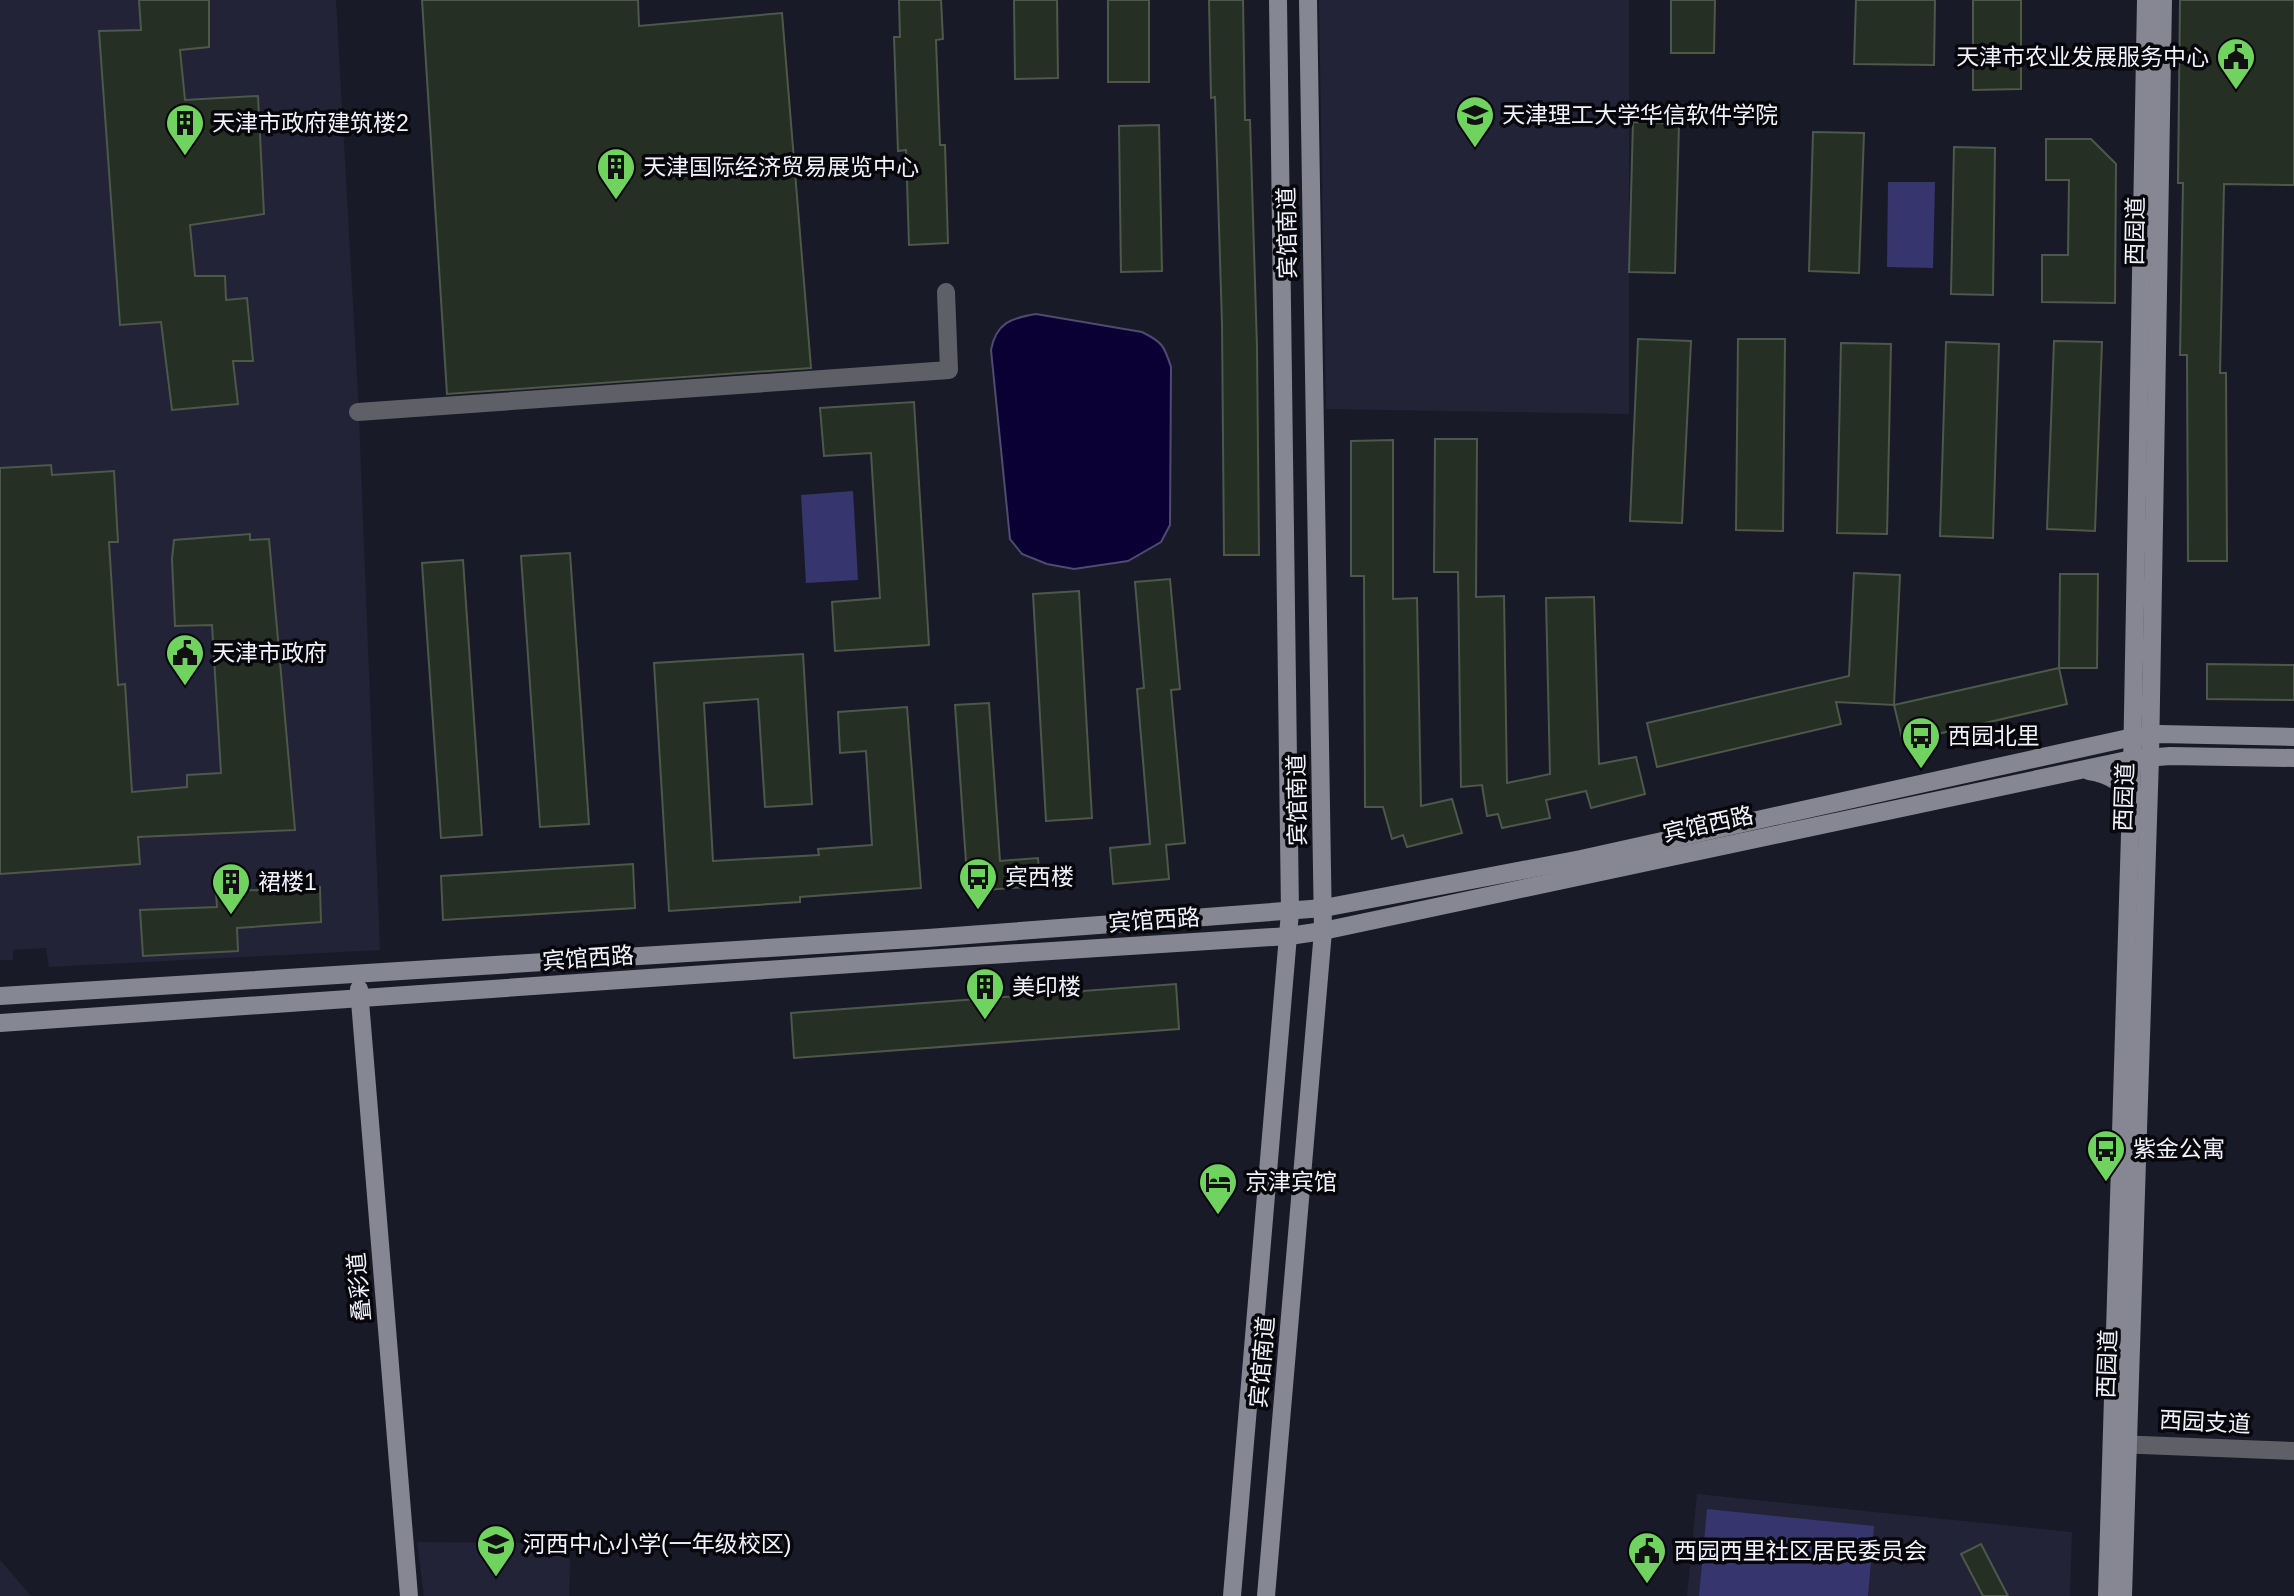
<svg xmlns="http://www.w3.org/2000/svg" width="2294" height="1596" viewBox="0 0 2294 1596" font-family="Arial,'Noto Sans SC',sans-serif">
	<rect width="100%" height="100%" fill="#191a27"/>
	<!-- built -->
	<g fill="#222336">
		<polygon points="0,0 336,0 358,394 380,950 49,967 46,948 13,950 13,960 0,960"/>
		<polygon points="1319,0 1629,0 1629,414 1326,409"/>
		<polygon points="1697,1494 2072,1532 2070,1596 1687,1596"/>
		<polygon points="417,1542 523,1543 570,1559 569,1596 424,1596"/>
		<polygon points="0,1560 31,1596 0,1596"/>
	</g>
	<!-- green -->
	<g fill="#36356d">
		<polygon points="1888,182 1935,182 1933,268 1887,267"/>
		<polygon points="853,491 858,580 806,583 801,495"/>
		<polygon points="1707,1509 1874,1526 1868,1596 1699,1596"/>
	</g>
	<!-- water -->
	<path fill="#0b0034" stroke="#504970" stroke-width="2" d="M1036,314l106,18c20,10 22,13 29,35l-1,158 -9,17 -33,19 -54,8 -27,-5 -25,-10 -12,-15 -19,-189c5,-27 20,-32 45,-36z"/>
	<!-- building -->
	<g fill="#252f23" stroke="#4d584a" stroke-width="2">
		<polygon points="139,0 209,0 209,47 180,50 185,100 258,96 264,214 190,225 195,276 225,276 226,300 247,298 253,361 233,361 238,404 172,410 161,322 120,325 99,31 141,30"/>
		<polygon points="422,0 638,0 639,26 782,13 811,368 447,394"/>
		<polygon points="899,0 941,0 943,39 936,40 940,145 945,145 948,243 909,245 906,150 898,151 894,37 900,37"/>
		<polygon points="1014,0 1057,0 1058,78 1015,79"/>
		<rect x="1108" y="0" width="41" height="82"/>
		<polygon points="1209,0 1243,0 1245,120 1250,120 1257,347 1259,555 1224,555 1222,324 1215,97 1211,98"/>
		<polygon points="1671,0 1715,0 1714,53 1671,53"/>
		<polygon points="1856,0 1935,0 1934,65 1854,64"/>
		<polygon points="1973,0 2021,0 2021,89 1973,90"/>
		<polygon points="2180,0 2294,0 2294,185 2224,184 2220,373 2226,373 2227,561 2188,561 2187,355 2180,355 2183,183 2178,183"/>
		<polygon points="1633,122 1679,124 1675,273 1629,272"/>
		<polygon points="1159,125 1162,271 1121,272 1119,126"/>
		<polygon points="1813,132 1864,133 1859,273 1809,271"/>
		<polygon points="2046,139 2091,139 2116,164 2115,303 2042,302 2042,255 2068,255 2069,180 2046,180"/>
		<polygon points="1954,147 1995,148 1993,295 1951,294"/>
		<polygon points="1638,339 1691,341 1682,523 1630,521"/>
		<polygon points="1738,339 1785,339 1783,531 1736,530"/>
		<polygon points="2054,341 2102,342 2095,531 2047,529"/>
		<polygon points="1946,342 1999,344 1993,538 1940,536"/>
		<polygon points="1841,343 1891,344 1887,534 1837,533"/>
		<polygon points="914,402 929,645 835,651 832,602 880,598 871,453 824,456 820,408"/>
		<polygon points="1435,439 1477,439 1476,597 1504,596 1507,783 1550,774 1546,598 1594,597 1599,764 1636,757 1645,794 1591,808 1586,791 1546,800 1550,818 1502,828 1498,814 1487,816 1482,785 1461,787 1458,572 1434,572"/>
		<polygon points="1393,440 1393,599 1417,598 1421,806 1452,799 1462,833 1407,847 1403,835 1392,839 1383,807 1365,807 1364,576 1351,576 1351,441"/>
		<polygon points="51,465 52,475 114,471 118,542 109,542 118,685 125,684 132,792 187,787 187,775 221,773 212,625 175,626 172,559 174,540 250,534 250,540 269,539 295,830 138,837 140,864 0,874 0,468"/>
		<polygon points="570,553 589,824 540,827 521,556"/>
		<polygon points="463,560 482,835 441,838 422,563"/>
		<polygon points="1854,573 1900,575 1894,705 1836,702 1841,724 1657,767 1647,723 1849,676"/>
		<polygon points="2060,574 2098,574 2097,668 2059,668"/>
		<polygon points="1170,579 1180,689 1171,690 1185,843 1166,845 1169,879 1113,884 1110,848 1150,844 1137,689 1144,688 1135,582"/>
		<polygon points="1079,591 1092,818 1046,821 1033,594"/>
		<polygon points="803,654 812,804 765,807 758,699 704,703 713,861 819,855 818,849 872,845 866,751 840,753 838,712 907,707 921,888 800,897 800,902 669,911 654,663"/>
		<polygon points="2207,664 2294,665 2294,700 2207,699"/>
		<polygon points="2059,668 2067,704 1903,742 1894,705"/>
		<polygon points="989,703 1000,861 1038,858 1040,886 985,890 983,860 966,862 955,705"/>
		<polygon points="633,864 635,908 443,920 441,876"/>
		<polygon points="320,887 321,922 237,928 238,951 143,956 140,910 217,907 216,892"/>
		<polygon points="1176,984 1179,1029 794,1058 791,1013"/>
		<polygon points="1981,1544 2008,1596 1983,1596 1961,1554"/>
	</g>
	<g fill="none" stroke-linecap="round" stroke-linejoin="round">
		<!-- street -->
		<g stroke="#5f6067" stroke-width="18">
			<polyline points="358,412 949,370 946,292"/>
			<polyline points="2116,1444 2294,1451"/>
		</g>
		<!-- secondary -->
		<g stroke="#868793" stroke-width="18">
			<path d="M2089,771c20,3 35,11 41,32"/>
			<polyline points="359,989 409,1596"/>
			<polyline points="0,996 928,938 1324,908 1581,859 2133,737 2160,734 2294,737"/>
			<polyline points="0,1023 925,959 1289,936 1323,931 2132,759 2170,756 2294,758"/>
			<polyline points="1232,1596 1290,912 1278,0"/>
			<polyline points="1266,1596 1323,931 1308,0"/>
			<polyline points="2107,1596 2132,768 2146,0"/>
			<polyline points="2123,1596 2150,758 2163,0"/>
		</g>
	</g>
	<!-- icons -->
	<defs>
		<symbol id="civic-pin" viewBox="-11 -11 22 30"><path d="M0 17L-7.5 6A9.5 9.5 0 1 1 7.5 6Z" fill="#70d35f" stroke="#06060b"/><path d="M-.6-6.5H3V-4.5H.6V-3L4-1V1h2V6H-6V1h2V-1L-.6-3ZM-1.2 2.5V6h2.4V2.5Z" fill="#111"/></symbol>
		<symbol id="university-pin" viewBox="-11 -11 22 30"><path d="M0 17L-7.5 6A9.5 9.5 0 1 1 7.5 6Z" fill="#70d35f" stroke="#06060b"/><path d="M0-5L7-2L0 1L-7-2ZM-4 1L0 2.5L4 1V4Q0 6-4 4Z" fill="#111"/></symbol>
		<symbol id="building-pin" viewBox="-11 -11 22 30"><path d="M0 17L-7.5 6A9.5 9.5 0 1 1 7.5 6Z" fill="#70d35f" stroke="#06060b"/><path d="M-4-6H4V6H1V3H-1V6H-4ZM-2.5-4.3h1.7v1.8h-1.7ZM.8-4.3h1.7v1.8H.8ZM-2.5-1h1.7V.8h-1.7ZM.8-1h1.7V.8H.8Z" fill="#111"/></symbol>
		<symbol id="bus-pin" viewBox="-11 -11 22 30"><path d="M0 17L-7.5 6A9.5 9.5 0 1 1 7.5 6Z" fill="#70d35f" stroke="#06060b"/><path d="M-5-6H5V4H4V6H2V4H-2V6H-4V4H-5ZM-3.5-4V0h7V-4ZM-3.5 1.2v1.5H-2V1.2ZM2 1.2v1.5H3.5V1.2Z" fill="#111"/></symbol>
		<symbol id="hotel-pin" viewBox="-11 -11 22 30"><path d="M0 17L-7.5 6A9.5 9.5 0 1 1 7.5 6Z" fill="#70d35f" stroke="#06060b"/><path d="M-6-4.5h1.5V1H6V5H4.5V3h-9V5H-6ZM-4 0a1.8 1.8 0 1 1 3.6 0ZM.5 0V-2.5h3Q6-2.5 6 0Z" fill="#111"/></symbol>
		<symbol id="school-pin" viewBox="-11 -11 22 30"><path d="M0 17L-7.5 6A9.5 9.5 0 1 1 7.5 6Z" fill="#70d35f" stroke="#06060b"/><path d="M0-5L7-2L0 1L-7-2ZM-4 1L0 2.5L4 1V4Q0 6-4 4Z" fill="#111"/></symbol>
	</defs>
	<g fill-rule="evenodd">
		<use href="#civic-pin" x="2214" y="35" width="44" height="60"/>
		<use href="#university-pin" x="1453" y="93" width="44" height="60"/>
		<use href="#building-pin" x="163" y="101" width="44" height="60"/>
		<use href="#building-pin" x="594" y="145" width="44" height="60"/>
		<use href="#civic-pin" x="163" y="631" width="44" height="60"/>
		<use href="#bus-pin" x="1899" y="714" width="44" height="60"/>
		<use href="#bus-pin" x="956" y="855" width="44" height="60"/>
		<use href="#building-pin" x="209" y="860" width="44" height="60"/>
		<use href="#building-pin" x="963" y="965" width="44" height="60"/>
		<use href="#bus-pin" x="2084" y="1127" width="44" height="60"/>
		<use href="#hotel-pin" x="1196" y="1160" width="44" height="60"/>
		<use href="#school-pin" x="474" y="1522" width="44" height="60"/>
		<use href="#civic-pin" x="1625" y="1529" width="44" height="60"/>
	</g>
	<g text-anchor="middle" stroke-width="7" stroke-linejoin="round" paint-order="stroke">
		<!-- poi labels -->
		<g font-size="23" fill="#f1f2fb" stroke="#06060b" text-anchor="start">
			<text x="2209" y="65" text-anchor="end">天津市农业发展服务中心</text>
			<text x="1502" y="123">天津理工大学华信软件学院</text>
			<text x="212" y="131">天津市政府建筑楼2</text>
			<text x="643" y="175">天津国际经济贸易展览中心</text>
			<text x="212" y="661">天津市政府</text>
			<text x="1948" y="744">西园北里</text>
			<text x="1005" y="885">宾西楼</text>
			<text x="258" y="890">裙楼1</text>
			<text x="1012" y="995">美印楼</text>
			<text x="2133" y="1157">紫金公寓</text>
			<text x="1245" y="1190">京津宾馆</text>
			<text x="523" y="1552">河西中心小学(一年级校区)</text>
			<text x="1674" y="1559">西园西里社区居民委员会</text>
		</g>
		<!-- street labels -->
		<g font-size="23" fill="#f1f2fb" stroke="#06060b">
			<text transform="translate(2135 231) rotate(-89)" y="8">西园道</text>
			<text transform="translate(1287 233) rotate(-91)" y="8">宾馆南道</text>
			<text transform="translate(2124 797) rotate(-88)" y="8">西园道</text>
			<text transform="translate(1297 800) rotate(-91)" y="8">宾馆南道</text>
			<text transform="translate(1708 824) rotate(-12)" y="8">宾馆西路</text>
			<text transform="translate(1154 920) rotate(-4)" y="8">宾馆西路</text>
			<text transform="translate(588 958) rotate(-4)" y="8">宾馆西路</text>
			<text transform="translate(359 1287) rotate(-95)" y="8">叠彩道</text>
			<text transform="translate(1262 1362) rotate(-85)" y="8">宾馆南道</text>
			<text transform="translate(2107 1364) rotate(-88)" y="8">西园道</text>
			<text transform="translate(2205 1422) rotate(3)" y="8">西园支道</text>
		</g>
	</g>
</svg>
